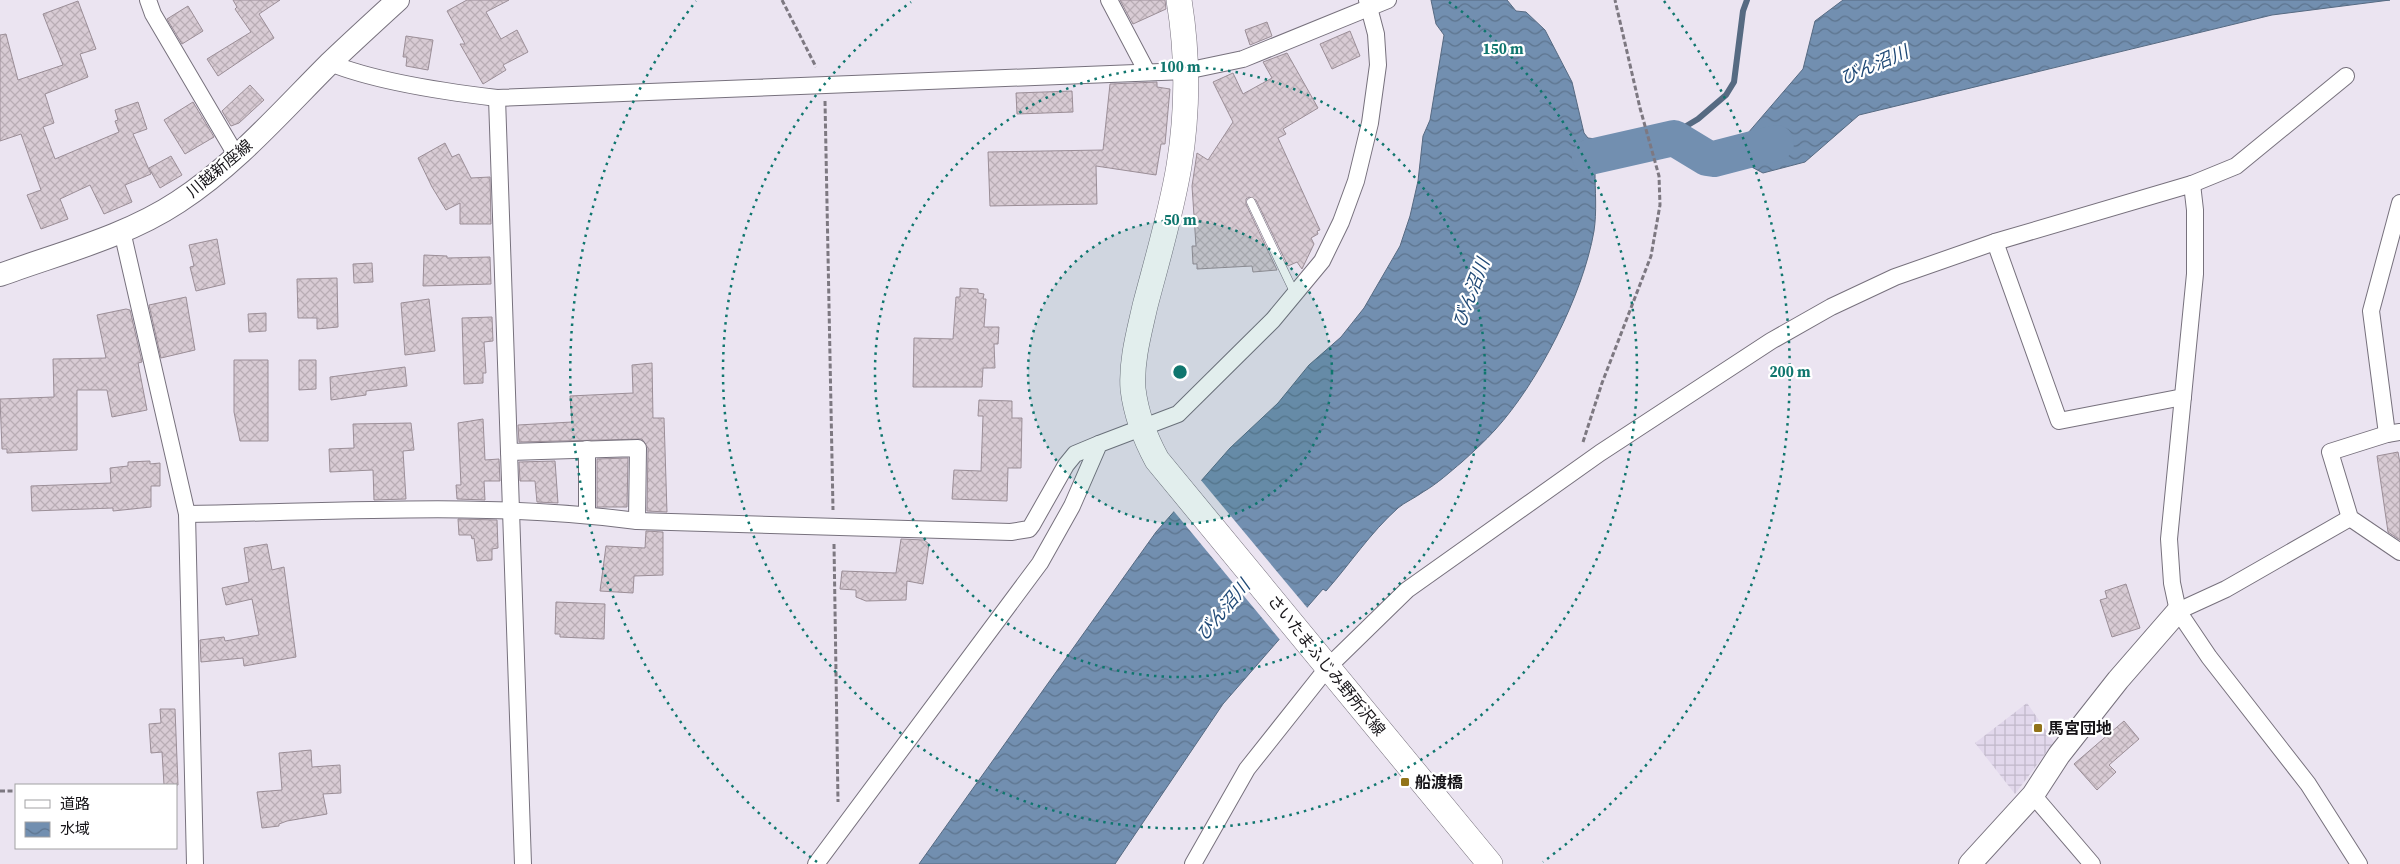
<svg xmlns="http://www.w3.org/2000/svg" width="2400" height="864" viewBox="0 0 2400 864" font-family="'Source Serif 4','Noto Sans JP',serif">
	<defs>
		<pattern id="industrial-grid" width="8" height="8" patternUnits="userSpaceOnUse" patternTransform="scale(1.25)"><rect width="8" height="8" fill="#e2d8ec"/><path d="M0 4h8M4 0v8" fill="none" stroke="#c1b8ca"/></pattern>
		<pattern id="water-waves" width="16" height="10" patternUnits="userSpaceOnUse" patternTransform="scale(1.25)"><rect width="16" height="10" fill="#728fb0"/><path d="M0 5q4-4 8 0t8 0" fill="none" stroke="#5d748e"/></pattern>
		<pattern id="building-cross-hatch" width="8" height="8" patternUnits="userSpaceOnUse" patternTransform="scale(1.25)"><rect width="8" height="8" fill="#d8cbd4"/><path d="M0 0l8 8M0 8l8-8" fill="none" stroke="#b9adb5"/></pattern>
	</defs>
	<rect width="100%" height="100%" fill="#ebe4f1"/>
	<!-- industrial -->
	<polygon fill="url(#industrial-grid)" points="2027,703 2054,742 2015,794 1975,743"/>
	<!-- water -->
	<g fill="url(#water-waves)" stroke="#566a82">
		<path d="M1431,0h76l9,11 10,1 19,18 27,52 12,51 4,5 15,2 1,5 34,-5 2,9 -32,8v6l-13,8c0,19 2,41 -1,60 -11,64 -56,152 -99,199 -10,11 -22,22 -33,32 -12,10 -25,22 -39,30 -8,6 -18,10 -25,16 -28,25 -48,56 -72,83l-3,-2 -100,115 -108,160h-196l237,-332 74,-84 48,-45 31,-38 32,-28 23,-29 36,-62 10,-30 8,-35 5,-45 7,-16 14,-85 -8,-11z"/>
		<polygon points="1843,0 2390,0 2272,15 1859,115 1805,162 1763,173 1729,155 1803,69 1815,21"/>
	</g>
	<!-- pier -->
	<polygon fill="#ebe4f1" points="1200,479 1309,610 1281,641 1172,509"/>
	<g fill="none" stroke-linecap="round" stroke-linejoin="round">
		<!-- stream -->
		<polyline stroke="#566a82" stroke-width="6" points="1674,138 1673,134 1698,119 1726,95 1734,82 1743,11 1747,0"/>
		<!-- river -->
		<polyline stroke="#728fb0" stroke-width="36" points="1590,157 1674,138 1707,158 1714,159 1776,143"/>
	</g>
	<!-- building -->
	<g fill="url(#building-cross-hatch)" stroke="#9b8e97">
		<polygon points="233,0 280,0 259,14 274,38 218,76 207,59 251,32 235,9 237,7"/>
		<polygon points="467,0 509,0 486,12 501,39 517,30 528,52 503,65 506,70 483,84 460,44 465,44 447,11"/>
		<polygon points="1120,0 1165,0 1166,9 1133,24"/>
		<polygon points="78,1 96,49 80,54 88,77 45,94 54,123 43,127 55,159 119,132 115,121 118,120 115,110 138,102 147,129 133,134 151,174 125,185 132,202 104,214 90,185 60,199 68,219 41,229 27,195 41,190 21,134 0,141 0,35 6,34 18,80 63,65 43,14"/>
		<polygon points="188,6 203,31 182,44 167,19"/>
		<polygon points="1267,22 1272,36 1250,45 1245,30"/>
		<polygon points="1350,31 1360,56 1332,69 1320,44"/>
		<polygon points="406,36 433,40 428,70 406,66 407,57 403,57"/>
		<polygon points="1287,53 1318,108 1283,129 1286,134 1278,138 1320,230 1317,231 1318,234 1311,238 1314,244 1302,269 1297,262 1288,266 1256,200 1249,197 1246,199 1246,204 1277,270 1253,272 1252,266 1197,269 1197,264 1193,264 1192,246 1196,246 1192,186 1197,153 1208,160 1233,122 1213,82 1233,73 1243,94 1272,78 1263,62"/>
		<polygon points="1157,82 1157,87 1170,89 1165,144 1161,144 1156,175 1096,166 1097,204 990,206 988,152 1103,150 1110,84"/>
		<polygon points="250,85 264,100 239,123 231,126 222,111"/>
		<polygon points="1072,91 1073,112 1017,114 1016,93"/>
		<polygon points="193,102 214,137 185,154 164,120"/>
		<polygon points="445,143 452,157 459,154 471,178 490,177 491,224 460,224 460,203 446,210 432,187 418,158"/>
		<polygon points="171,156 182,175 160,188 149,168"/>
		<polygon points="217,239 225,284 196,291 190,267 194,266 189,245"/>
		<polygon points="424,255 447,256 447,258 490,257 491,284 423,286"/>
		<polygon points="372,263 373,282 354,283 353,264"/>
		<polygon points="337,278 338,327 317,329 317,318 298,318 297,279"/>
		<polygon points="960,288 978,289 978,293 984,294 983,299 986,299 984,327 999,327 998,344 994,344 995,368 983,368 982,387 913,387 914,338 953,339 956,297 960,297"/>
		<polygon points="186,297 195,350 161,358 149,305"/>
		<polygon points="429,299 435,351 405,355 401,303"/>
		<polygon points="126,309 130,310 142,362 138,363 147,410 112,417 107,390 77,390 77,450 7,453 7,449 2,449 0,399 54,397 53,359 106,358 97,315"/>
		<polygon points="266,313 266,331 249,332 248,314"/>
		<polygon points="492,317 493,341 484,342 486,373 483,373 483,383 464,384 462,318"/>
		<polygon points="234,360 268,360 268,441 240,441 234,412"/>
		<polygon points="299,360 316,360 316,389 299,390"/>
		<polygon points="652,363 653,418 664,418 667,512 647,511 648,448 642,439 519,442 518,425 572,422 570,396 633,393 632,365"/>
		<polygon points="405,367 407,386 366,391 366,395 331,400 330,377"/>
		<polygon points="979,400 1012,401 1012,418 1022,418 1021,468 1008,468 1007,501 952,499 954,470 981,471 983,416 978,416"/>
		<polygon points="483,419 485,460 499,459 500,481 484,481 485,500 457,499 456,485 461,485 458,423"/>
		<polygon points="411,423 414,450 403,451 406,499 374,500 373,470 330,472 329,449 354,448 353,424"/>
		<polygon points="2398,452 2400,463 2400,540 2388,532 2377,456"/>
		<polygon points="628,458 627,507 597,507 597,459"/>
		<polygon points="150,461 150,464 160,463 160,486 151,486 151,507 113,511 113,508 32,511 31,486 111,483 110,468 128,466 128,462"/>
		<polygon points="555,461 558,503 537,502 535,481 520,481 519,462"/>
		<polygon points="458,519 497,520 498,548 492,549 492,560 477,561 474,538 472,539 471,535 459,535"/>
		<polygon points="646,531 663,532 663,575 634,576 633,593 600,591 606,546 645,548"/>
		<polygon points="901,539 924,540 929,544 923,584 907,581 906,600 866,601 856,597 856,590 840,589 842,571 896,573"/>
		<polygon points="267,544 272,570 284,567 296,657 244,666 243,658 201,662 200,640 224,637 225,641 259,635 252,599 226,605 222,588 249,582 244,548"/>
		<polygon points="2126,584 2140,628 2112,637 2100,600 2107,598 2105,591"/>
		<polygon points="556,602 605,604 604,639 560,637 560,634 555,634"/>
		<polygon points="160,709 175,709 178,785 164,785 162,752 151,753 149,724 161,723"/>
		<polygon points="2124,721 2139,739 2109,765 2116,772 2097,790 2074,764"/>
		<polygon points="311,750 312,767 340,765 341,793 323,794 327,814 287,821 279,824 279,826 262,828 257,792 282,790 279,753"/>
	</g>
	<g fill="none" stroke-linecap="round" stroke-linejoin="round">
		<defs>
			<polyline id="lane" points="1251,202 1295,294"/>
			<g id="street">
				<polyline points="148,0 153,14 236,155"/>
				<polyline points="1109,0 1147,72"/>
				<path d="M330,63c47,19 116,29 167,35l689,-27 57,-12 145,-59"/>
				<polyline points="497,98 523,864"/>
				<polyline points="2192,184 2236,166 2346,76"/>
				<polyline points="122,231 187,514 195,864"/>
				<polyline points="1995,242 2059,421 2183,397"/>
				<polyline points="2400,432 2387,434 2330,452 2350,518 2400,552"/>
				<polyline points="2387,434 2371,311 2400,203"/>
				<polyline points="587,449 587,514"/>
				<polyline points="509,452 638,448 637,521"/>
				<path d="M187,514c150,-2 301,-13 450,7l374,11 18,-3 3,-4 34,-60 9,-11 24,-10"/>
				<polyline points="2178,611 2226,589 2350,518"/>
				<polyline points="2033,795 2092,864"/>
				<polyline points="816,864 1040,563 1072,506 1099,444 1178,414 1273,320 1322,261 1341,222 1356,181 1370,123 1378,65 1376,34 1367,0"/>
				<polyline points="1193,864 1247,769 1328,667 1407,590 1600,453 1771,341 1831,307 1895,277 1995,242 2192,184 2195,210 2195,274 2169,539 2172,583 2178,611 2209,657 2308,784 2359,864"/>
			</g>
			<g id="secondary">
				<path d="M0,275c60,-22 125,-38 178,-73 57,-37 103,-90 151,-138 23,-22 46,-43 69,-64"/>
				<polyline points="1970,864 2033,795 2059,755 2118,680 2178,611"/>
			</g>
			<path id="primary" d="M1179,0c9,55 9,111 0,166 -8,48 -22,94 -34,140 -6,27 -14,55 -12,83 3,25 12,49 24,71l333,404"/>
		</defs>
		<!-- lane casing -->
		<use href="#lane" stroke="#77717d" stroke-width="9"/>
		<!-- street casing -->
		<use href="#street" stroke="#77717d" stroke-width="18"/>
		<!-- secondary casing -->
		<use href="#secondary" stroke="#77717d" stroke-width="24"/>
		<!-- primary casing -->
		<use href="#primary" stroke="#77717d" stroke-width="26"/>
		<!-- path -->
		<g stroke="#7d7881" stroke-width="3" stroke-dasharray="5 2.5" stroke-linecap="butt">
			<polyline points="782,0 816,67"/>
			<polyline points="825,101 833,510"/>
			<polyline points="1583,442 1602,383 1651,256 1660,205 1659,176 1640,108 1615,0"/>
			<polyline points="834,544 838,802"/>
			<polyline points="0,791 16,791"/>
		</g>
		<!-- lane -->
		<use href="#lane" stroke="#fff" stroke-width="8"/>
		<!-- street -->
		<use href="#street" stroke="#fff" stroke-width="16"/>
		<!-- secondary -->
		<use href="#secondary" stroke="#fff" stroke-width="22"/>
		<!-- primary -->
		<use href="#primary" stroke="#fff" stroke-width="25"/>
	</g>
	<!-- distance rings -->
	<circle cx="1180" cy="372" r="152" fill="#0f766e" fill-opacity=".12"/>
	<g fill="none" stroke="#0f766e" stroke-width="2.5" stroke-dasharray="2.5 5">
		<circle cx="1180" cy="372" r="152"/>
		<circle cx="1180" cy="372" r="305"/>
		<path d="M1449 2A457 457 0 1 1 911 2"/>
		<path d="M817 862A610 610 0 0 1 696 1M1664 1A610 610 0 0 1 1543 862"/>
	</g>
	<!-- markers -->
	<g fill="#927319" stroke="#fff" stroke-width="2">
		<rect x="2033" y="723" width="10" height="10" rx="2.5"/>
		<rect x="1400" y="777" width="10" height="10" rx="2.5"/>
	</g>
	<g text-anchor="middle" stroke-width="4.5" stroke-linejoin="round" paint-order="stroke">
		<!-- street labels -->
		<g font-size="16" fill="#161418" stroke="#fff">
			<text transform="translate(219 168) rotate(-40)" y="6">川越新座線</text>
			<text transform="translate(1327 665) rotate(51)" y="6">さいたまふじみ野所沢線</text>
		</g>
		<!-- poi labels -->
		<g font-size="16" font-weight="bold" fill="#161418" stroke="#fff" text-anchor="start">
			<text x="2048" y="734">馬宮団地</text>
			<text x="1415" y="788">船渡橋</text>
		</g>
		<!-- water labels -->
		<g font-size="18" font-style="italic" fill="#1f4976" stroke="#fff">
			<text transform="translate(1874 65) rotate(-23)" y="6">びん沼川</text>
			<text transform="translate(1471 293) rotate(-69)" y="6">びん沼川</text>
			<text transform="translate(1223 610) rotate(-50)" y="6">びん沼川</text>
		</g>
	</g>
	<circle cx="1180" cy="372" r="8" fill="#0f766e" stroke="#fff" stroke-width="2.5"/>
	<g font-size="15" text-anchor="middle" font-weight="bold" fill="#0f766e" stroke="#fff" stroke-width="4.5" stroke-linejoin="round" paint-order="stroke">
		<text x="1503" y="54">150 m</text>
		<text x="1180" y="72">100 m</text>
		<text x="1180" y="225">50 m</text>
		<text x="1790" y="377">200 m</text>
	</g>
	<!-- legend -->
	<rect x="15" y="784" width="162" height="65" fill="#ffffff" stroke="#a2a1a3"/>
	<rect x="25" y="800" width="25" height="8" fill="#ffffff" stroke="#a2a1a3"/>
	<text x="60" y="809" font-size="15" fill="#161418">道路</text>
	<rect x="25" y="822" width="25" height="15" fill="url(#water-waves)" stroke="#a2a1a3"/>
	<text x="60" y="834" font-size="15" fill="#161418">水域</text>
</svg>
